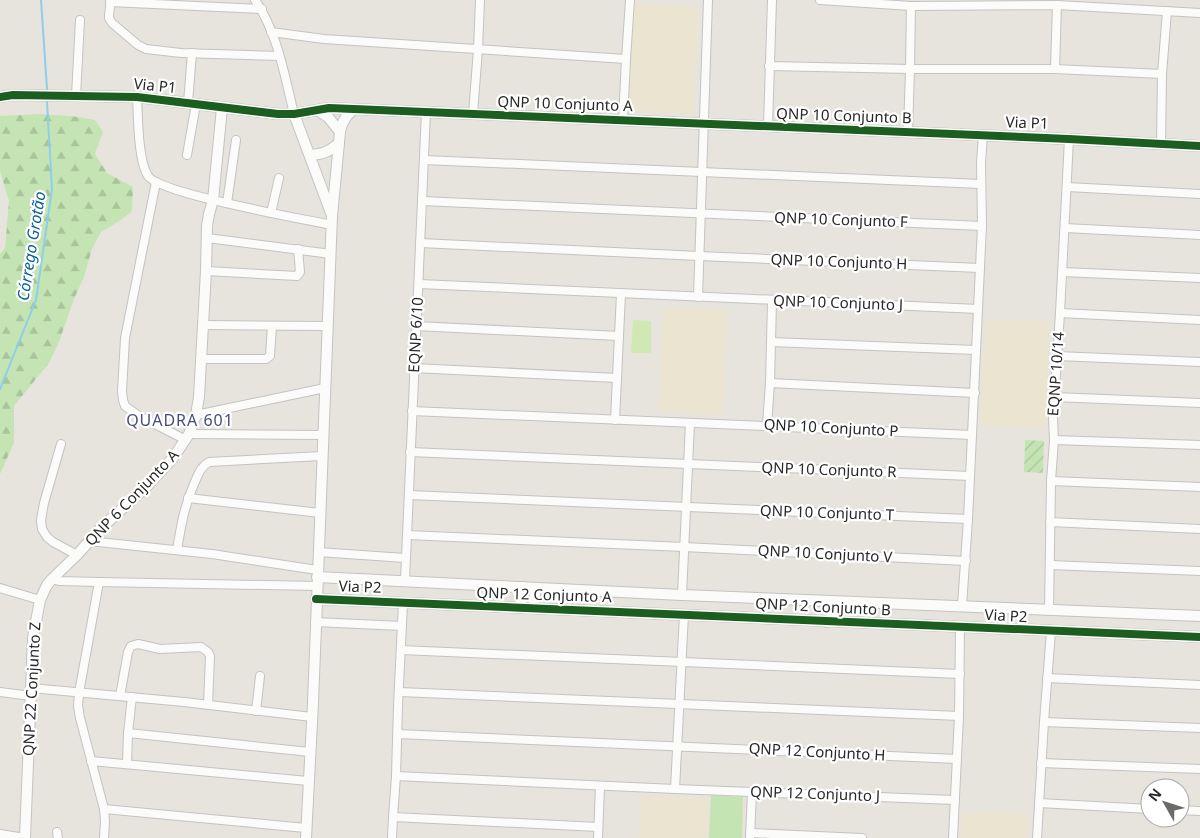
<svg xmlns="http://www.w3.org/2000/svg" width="1200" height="838" viewBox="0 0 1200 838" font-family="'Noto Sans',sans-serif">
	<defs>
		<pattern id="forest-firs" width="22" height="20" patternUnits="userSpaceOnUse" patternTransform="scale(1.25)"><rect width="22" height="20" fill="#c5e4b4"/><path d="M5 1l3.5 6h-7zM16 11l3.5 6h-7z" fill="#a9c49b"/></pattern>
		<pattern id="garden-furrows" width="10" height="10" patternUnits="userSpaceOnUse" patternTransform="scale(1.25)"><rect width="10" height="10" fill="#c5e4b4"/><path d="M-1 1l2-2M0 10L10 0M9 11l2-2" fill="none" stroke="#a9c49b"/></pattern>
	</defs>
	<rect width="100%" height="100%" fill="#e7e4dd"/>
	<!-- education -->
	<g fill="#ebe4d1">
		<polygon points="634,3 699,7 693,114 630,110"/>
		<polygon points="663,307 728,310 722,415 658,412"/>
		<polygon points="985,320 1049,321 1046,428 980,425"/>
		<polygon points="641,796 691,798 710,797 707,838 639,838"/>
		<polygon points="962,812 1028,814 1027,838 961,838"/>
	</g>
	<!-- forest -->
	<polygon fill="url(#forest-firs)" points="39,114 71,116 95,120 103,132 95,154 107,173 133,187 132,211 121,220 101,232 92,249 84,277 74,299 59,342 49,363 14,406 14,443 0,474 0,254 5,248 9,201 0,171 0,116"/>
	<!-- park -->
	<polygon fill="#c5e4b4" points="711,795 743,797 742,838 709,838"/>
	<!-- garden -->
	<polygon fill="url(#garden-furrows)" points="1025,440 1044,441 1043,473 1024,472"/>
	<!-- pitch -->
	<polygon fill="#d0e8b2" points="633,320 651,321 651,353 631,353"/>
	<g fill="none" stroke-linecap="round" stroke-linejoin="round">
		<!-- stream -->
		<g stroke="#8dceec" stroke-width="2">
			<polyline points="41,0 47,89"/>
			<polyline points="0,389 36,300 52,189 47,102"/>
		</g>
		<defs>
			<g id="minor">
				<polyline points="111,0 109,15 109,18 112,23 138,45 146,49 181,53 279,56"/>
				<path d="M255,0c22,31 30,77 39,114"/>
				<polyline points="820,0 911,6 1057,5 1200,13"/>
				<polyline points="110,2 262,9"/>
				<polyline points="271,32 324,39 626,59"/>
				<polyline points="769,66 910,69 1055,69 1162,74"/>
				<polyline points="1055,69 1057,5"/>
				<polyline points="76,96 80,20"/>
				<path d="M137,97c1,19 1,64 11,79 12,18 156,43 184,49"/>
				<polyline points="188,103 192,53"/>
				<polyline points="473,114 478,49 480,0"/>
				<polyline points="623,121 626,59 630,0"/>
				<polyline points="768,126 772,0"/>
				<polyline points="908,132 910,69 911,6"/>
				<polyline points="1161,144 1162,74 1167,11"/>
				<polyline points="187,155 196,104"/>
				<polyline points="424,160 981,184"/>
				<polyline points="156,182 125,338 122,391 123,400 125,406 139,416 186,440"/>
				<polyline points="1067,187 1200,194"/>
				<polyline points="422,201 982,226"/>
				<polyline points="227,203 236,140"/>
				<polyline points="271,213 279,178"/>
				<polyline points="1065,228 1200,235"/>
				<polyline points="207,238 331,254"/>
				<polyline points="420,243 699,256 980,268"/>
				<polyline points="206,271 297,276 300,272 298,249"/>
				<polyline points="1062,272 1200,278"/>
				<polyline points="419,284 978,309"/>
				<polyline points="698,297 708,0"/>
				<polyline points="1060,313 1200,320"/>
				<polyline points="203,325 328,326"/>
				<polyline points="416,326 619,336"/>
				<polyline points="771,342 976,350"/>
				<polyline points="1057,356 1200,362"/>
				<polyline points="201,359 266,359 270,356 272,326"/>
				<polyline points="414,368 617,378"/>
				<polyline points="770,383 975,393"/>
				<polyline points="1054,397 1200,403"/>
				<path d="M412,411c187,8 374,15 560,24"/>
				<polyline points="196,415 325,388"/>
				<polyline points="615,420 621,294"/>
				<polyline points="767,425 770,383 772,301"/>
				<polyline points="189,434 323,435"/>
				<polyline points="1054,440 1200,445"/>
				<polyline points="61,444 44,503 41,520 42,529 47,537 53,542 77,555"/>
				<polyline points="410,452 970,476"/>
				<polyline points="1051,481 1200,487"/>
				<polyline points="409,495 968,519"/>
				<polyline points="188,498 320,513"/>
				<polyline points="1050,522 1200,529"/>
				<polyline points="407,535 684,547 966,561"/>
				<polyline points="89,541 212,554 317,570"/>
				<path d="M177,550c4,-24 7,-43 17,-66 4,-9 6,-17 15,-22l113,-6"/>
				<polyline points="318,552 405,558"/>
				<polyline points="1050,565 1200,571"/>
				<polyline points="52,579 59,581 99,582 317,586"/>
				<polyline points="405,580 426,112"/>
				<polyline points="99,582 79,693 78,706 80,718 104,809 105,821 104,838"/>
				<polyline points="0,588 40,600"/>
				<polyline points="682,595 690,423"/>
				<polyline points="962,606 968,519 978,309 982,226 981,163 983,135"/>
				<polyline points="1049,610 1051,481 1054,440 1053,418 1060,313 1069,139"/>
				<polyline points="315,622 402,626"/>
				<polyline points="401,650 960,674"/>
				<polyline points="1047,678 1200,685"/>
				<polyline points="31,688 184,702 312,717"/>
				<polyline points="0,692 31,696"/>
				<polyline points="400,692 959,716"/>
				<polyline points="120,696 128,652 131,646 138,644 160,649 201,647 208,652 210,656 208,705"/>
				<polyline points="256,711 260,676"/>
				<polyline points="1044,722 1200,728"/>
				<polyline points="128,733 310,752"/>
				<polyline points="398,734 957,759"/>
				<polyline points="91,761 308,781"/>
				<polyline points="1041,763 1200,769"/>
				<polyline points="127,764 128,733 132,697"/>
				<polyline points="396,776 675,789 955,800"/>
				<polyline points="675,789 684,614"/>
				<polyline points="1039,803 1150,809"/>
				<polyline points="104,809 306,828"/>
				<polyline points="1180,810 1200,811"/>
				<polyline points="393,817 598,827"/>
				<polyline points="57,832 58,838"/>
				<polyline points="750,833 862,838"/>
				<polyline points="0,834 25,838"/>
				<polyline points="392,838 393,817 396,776 398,706 403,603"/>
				<polyline points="598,838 600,786"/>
				<polyline points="750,838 752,792"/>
				<polyline points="953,838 959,716 960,627"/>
				<polyline points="1037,838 1044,722 1051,631"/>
			</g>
			<g id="tertiary">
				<polyline points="0,97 13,95 137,97 278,114 294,114 329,108 354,109 1069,139 1200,146"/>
				<polyline points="317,110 328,117 340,132"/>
				<polyline points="294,114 331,213"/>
				<path d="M310,155c13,-1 19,-3 29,-12"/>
				<polyline points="317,577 682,595 1200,616"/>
				<polyline points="316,599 1200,637"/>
				<polyline points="520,608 523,587"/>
				<polyline points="534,608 534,602 536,588"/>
				<path d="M827,622c8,-7 8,-13 2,-21"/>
				<polyline points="25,838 33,638 40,600 47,585 52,579 77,555 99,530 147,486 173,458 189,434 196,415 199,397 206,271 207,226 209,214 213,200 222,108"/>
				<path d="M306,838l7,-135 19,-487 8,-84c2,-11 6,-16 14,-23"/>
			</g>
		</defs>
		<!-- minor casing -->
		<use href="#minor" stroke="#c4c3c3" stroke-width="10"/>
		<!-- tertiary casing -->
		<use href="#tertiary" stroke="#c4c3c3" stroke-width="12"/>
		<!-- minor -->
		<use href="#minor" stroke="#fbfbfa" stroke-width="8"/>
		<!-- tertiary -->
		<use href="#tertiary" stroke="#fbfbfa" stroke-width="10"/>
		<defs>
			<g id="cycleway">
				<polyline points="0,97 13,95 137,97 278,114 294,114 329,108 354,109 1069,139 1200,146"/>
				<polyline points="316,599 1200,637"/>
			</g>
		</defs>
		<!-- cycleway casing -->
		<use href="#cycleway" stroke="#fff" stroke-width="11"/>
		<!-- cycleway -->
		<use href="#cycleway" stroke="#1b5e20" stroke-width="8"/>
	</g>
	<g text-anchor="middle" stroke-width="4.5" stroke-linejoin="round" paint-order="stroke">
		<!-- street labels -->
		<g font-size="15" fill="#282828" stroke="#fff">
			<text transform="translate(155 86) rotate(6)" y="5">Via P1</text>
			<text transform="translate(565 104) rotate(2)" y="5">QNP 10 Conjunto A</text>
			<text transform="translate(844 116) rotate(2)" y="5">QNP 10 Conjunto B</text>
			<text transform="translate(1027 123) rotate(2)" y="5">Via P1</text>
			<text transform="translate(841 220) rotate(2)" y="5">QNP 10 Conjunto F</text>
			<text transform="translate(839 262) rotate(2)" y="5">QNP 10 Conjunto H</text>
			<text transform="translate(838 303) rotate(2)" y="5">QNP 10 Conjunto J</text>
			<text transform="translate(416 335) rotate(-87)" y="5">EQNP 6/10</text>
			<text transform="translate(1056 374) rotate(-86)" y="5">EQNP 10/14</text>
			<text transform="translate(831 428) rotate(3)" y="5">QNP 10 Conjunto P</text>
			<text transform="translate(829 470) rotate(2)" y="5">QNP 10 Conjunto R</text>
			<text transform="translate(132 498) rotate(-46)" y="5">QNP 6 Conjunto A</text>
			<text transform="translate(827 513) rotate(2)" y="5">QNP 10 Conjunto T</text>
			<text transform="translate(825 554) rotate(3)" y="5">QNP 10 Conjunto V</text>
			<text transform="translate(360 587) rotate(2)" y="5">Via P2</text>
			<text transform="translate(544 595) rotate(2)" y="5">QNP 12 Conjunto A</text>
			<text transform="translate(823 607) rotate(3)" y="5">QNP 12 Conjunto B</text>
			<text transform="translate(1006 616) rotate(3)" y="5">Via P2</text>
			<text transform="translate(32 689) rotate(-87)" y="5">QNP 22 Conjunto Z</text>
			<text transform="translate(817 752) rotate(3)" y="5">QNP 12 Conjunto H</text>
			<text transform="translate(815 794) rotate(2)" y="5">QNP 12 Conjunto J</text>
		</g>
		<!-- water labels -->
		<g font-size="16" font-style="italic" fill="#09609b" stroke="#fff">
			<text transform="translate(31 246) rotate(-81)" y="6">Córrego Grotão</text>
		</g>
		<!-- neighbourhood labels -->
		<g font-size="16" letter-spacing="1" fill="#474d7a" stroke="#fff">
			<text x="180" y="426">QUADRA 601</text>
		</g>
	</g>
	<!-- north arrow -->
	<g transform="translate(1165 803) rotate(309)"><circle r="24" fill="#ffffff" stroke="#a9a9a9"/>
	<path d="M0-4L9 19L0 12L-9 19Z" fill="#6b6a67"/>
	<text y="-8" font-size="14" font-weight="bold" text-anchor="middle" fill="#282828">N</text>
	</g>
</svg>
